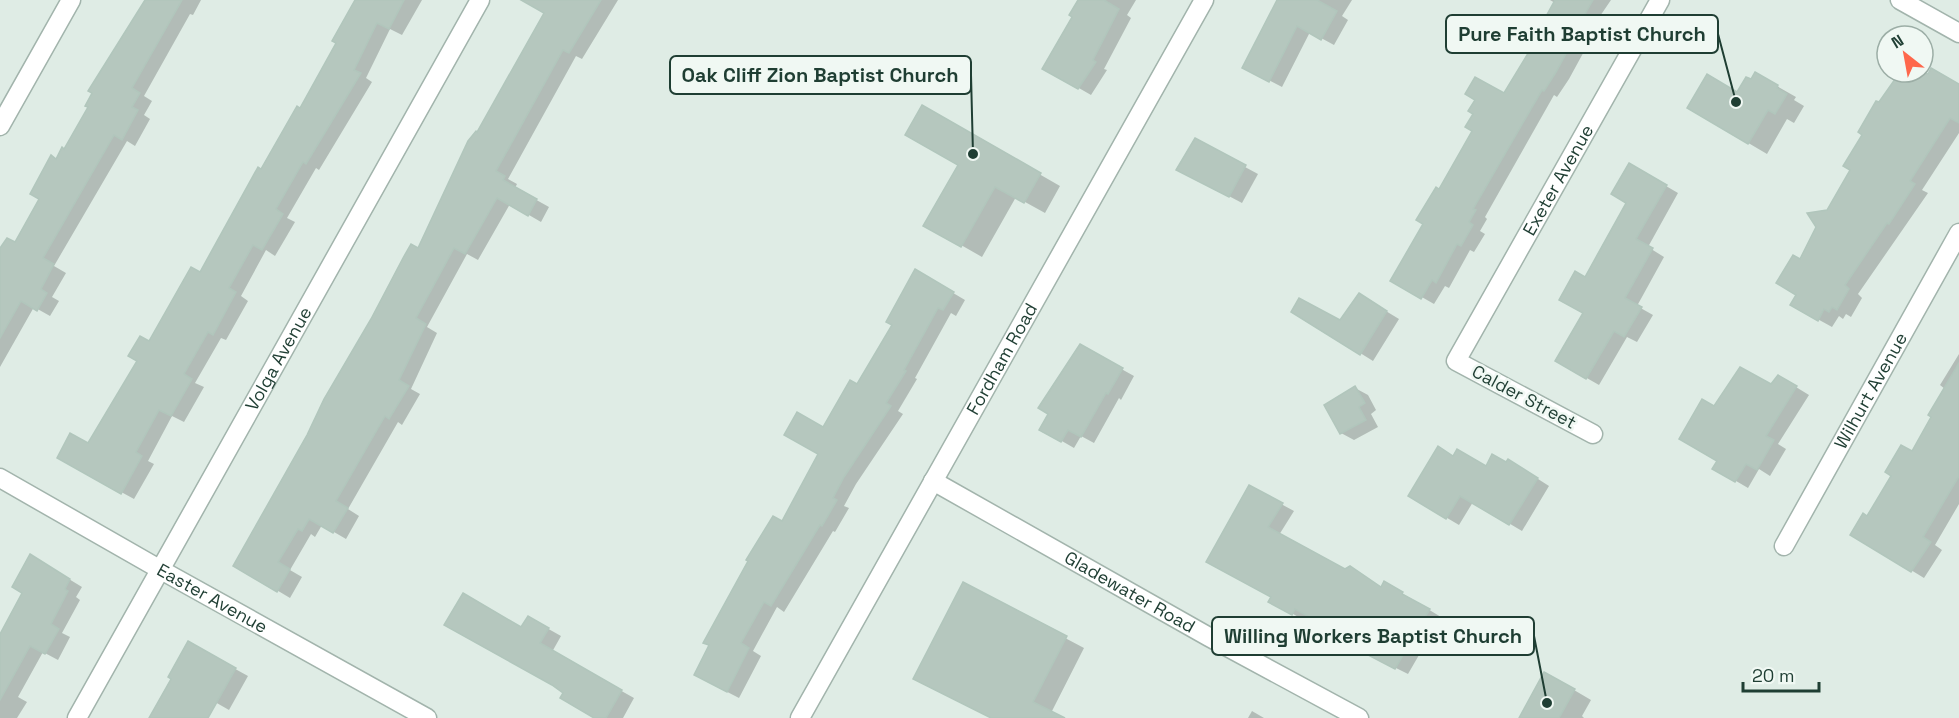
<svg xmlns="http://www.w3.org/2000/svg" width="1959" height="718" viewBox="0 0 1959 718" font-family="'Space Grotesk',sans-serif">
	<rect width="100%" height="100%" fill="#dfece5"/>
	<!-- shadow -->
	<g fill="#0003">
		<polygon points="147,0 201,0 193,15 190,14 144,96 152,101 144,115 150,119 135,146 127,141 54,266 66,273 52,297 59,301 50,316 34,307 0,367 0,251 15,244 41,199 57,161 65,151"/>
		<polygon points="358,0 422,0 402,35 390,29 366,78 372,82 319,170 316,168 287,218 295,222 275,256 266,250 241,296 248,301 226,340 221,338 195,383 204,387 184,422 172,416 148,461 154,464 134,499 59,458 89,445 150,343 201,274 301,110 338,43"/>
		<polygon points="542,0 618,0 582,59 576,56 508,179 517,184 515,188 549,207 541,222 510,204 478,260 467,254 427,327 437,333 411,389 420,394 402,425 398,422 348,509 359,516 346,539 322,525 315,537 311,534 290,570 302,577 290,598 235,565 419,250 478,134 546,13"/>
		<polygon points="1079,0 1136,0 1127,15 1131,18 1104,69 1107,70 1091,95 1044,68 1074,16"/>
		<polygon points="1279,0 1352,0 1342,16 1348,20 1334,45 1310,32 1282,87 1257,74"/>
		<polygon points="1550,0 1611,0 1596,22 1599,24 1569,79 1557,97 1554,95 1485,217 1487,219 1480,231 1485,234 1474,252 1470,250 1449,288 1445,286 1434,304 1392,280 1425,224 1440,191 1504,96 1549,21 1555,3"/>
		<polygon points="1902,72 1922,72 1959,86 1959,133 1922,190 1928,193 1858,294 1862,298 1851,317 1846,314 1843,319 1839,316 1832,327 1792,305 1798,294 1800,261 1852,170 1879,104"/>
		<polygon points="1756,74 1796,97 1794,100 1804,106 1794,123 1787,119 1767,154 1689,108 1738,94"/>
		<polygon points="923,107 1060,186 1045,213 1016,197 982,257 926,225 960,165"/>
		<polygon points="1195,140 1258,174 1242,203 1191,176"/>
		<polygon points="1630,165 1678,193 1648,247 1664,257 1637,306 1653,315 1637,342 1627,337 1599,385 1557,361 1585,313 1586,279 1628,202"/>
		<polygon points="916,271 965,300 956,316 951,313 915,378 917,379 898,411 903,414 856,484 844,506 849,508 835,532 833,531 784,612 777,607 753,651 761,656 739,698 708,682 782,523 820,454 823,429 858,386 894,325"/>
		<polygon points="1371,302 1399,319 1373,361 1293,311 1340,322"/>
		<polygon points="1080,346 1134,376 1121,400 1119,398 1094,443 1081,436 1074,448 1041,429"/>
		<polygon points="1959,354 1959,504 1935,545 1942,550 1924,578 1852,534 1868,518 1912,453 1933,416 1945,389 1940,385"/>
		<polygon points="1778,376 1809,395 1778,444 1786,449 1770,476 1759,469 1748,488 1714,468 1719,460 1715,408 1771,386"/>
		<polygon points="1355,388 1368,395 1376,410 1371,414 1378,427 1354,440 1341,433"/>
		<polygon points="1454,457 1486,468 1507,464 1521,468 1549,486 1522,531 1473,502 1459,525 1410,496"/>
		<polygon points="1250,487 1294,511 1279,535 1381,588 1385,583 1441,617 1408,674 1382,661 1372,651 1307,615 1304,620 1282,608 1273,597"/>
		<polygon points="31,556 82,587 76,597 80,600 62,633 70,637 58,660 43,652 18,697 27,702 17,718 0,718 0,637 24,593"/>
		<polygon points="963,584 1084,648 1051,713 1059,718 991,718"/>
		<polygon points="529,618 561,636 552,652 634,698 623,718 597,718 565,693 522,629"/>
		<polygon points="188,643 248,676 229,710 215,702 208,718 151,718 173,678"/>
		<polygon points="1574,690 1591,700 1582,716 1584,718 1521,718"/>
		<polygon points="1252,711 1264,718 1248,718"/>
	</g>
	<!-- building -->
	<g fill="#b5c7be" stroke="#b1c6bc" stroke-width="1.5">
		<polygon points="145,0 182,0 132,88 140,93 132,107 138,110 122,140 114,135 43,258 54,264 41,289 47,293 37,311 21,301 0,338 0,248 7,238 15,242 39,199 30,194 51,155 56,159 62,147 64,149 88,107 85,106 92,93 88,91"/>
		<polygon points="355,0 404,0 389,29 377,23 354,70 361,73 306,164 303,162 276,209 283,214 262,250 253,245 229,288 236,292 213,335 208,332 184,374 192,379 171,416 159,410 136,452 142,456 121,494 57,458 70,433 88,443 137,361 128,356 140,336 149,341 191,267 200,272 258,167 261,169 297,106 300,108 336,43 332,41"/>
		<polygon points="521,0 601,0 569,53 563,50 496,171 505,176 503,180 537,199 528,216 497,198 465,254 454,248 416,318 426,324 399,380 409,386 389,419 385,416 336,501 348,508 333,533 309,519 302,531 298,529 278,562 290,569 277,592 233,566 307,435 324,399 371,319 403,258 411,244 418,248 468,141 476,131 477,132 544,13"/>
		<polygon points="1078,0 1104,0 1119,9 1093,60 1096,62 1078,89 1042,69 1072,17 1069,15"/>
		<polygon points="1277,0 1317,0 1337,11 1321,40 1297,26 1269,82 1242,68"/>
		<polygon points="1555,0 1593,0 1585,14 1587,15 1556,72 1544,91 1542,90 1473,209 1476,210 1469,222 1473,225 1461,246 1457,244 1436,283 1432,280 1421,299 1390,281 1423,224 1416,220 1436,187 1439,189 1472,131 1465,127 1473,114 1468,111 1475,100 1465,94 1475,77 1504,93 1547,22 1544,20"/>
		<polygon points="1931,68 1959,84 1959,123 1950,118 1910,181 1915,184 1889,224 1887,223 1845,285 1849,289 1837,310 1832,307 1829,312 1824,309 1818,321 1790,305 1796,295 1776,283 1793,255 1800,259 1816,227 1807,213 1827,210 1850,170 1843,166 1862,135 1858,132 1876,101 1879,102 1900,72 1924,72 1928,74"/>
		<polygon points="1755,72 1778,85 1777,88 1787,94 1775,114 1768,110 1748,144 1687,108 1707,74 1737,92 1746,77 1751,79"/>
		<polygon points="922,105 1041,173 1024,203 995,187 961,247 923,226 958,165 905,135"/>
		<polygon points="1195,138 1246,165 1229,197 1176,170"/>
		<polygon points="1629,163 1667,185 1636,239 1653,248 1625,298 1642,307 1624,337 1614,331 1586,379 1555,361 1583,313 1559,300 1575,271 1585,277 1626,203 1611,194"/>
		<polygon points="915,269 954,292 943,310 938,308 904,370 906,371 886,403 891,406 844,477 833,498 837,500 822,526 820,525 771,606 764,602 741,643 749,648 727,692 694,675 709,645 703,643 748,561 746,560 773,516 782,521 818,454 784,435 797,412 823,427 850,380 857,384 892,325 886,322"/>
		<polygon points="1359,293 1387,311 1360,355 1291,312 1299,298 1340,320"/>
		<polygon points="1080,344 1123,368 1108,394 1106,393 1081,437 1068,430 1061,442 1039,430 1048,414 1038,408"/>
		<polygon points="1959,363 1959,476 1923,537 1931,542 1911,572 1850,535 1863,513 1867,516 1891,476 1885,472 1901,445 1912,451 1931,417 1928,415"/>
		<polygon points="1740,367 1771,384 1778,375 1797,386 1766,436 1774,440 1757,470 1746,464 1735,482 1712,469 1717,461 1679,439 1702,399 1714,406"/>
		<polygon points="1355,386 1365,403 1359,407 1366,420 1340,434 1324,405"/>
		<polygon points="1438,446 1453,456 1457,449 1486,466 1492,454 1506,462 1508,459 1538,478 1509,525 1460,496 1446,519 1408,496"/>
		<polygon points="1249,485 1283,503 1268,527 1345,569 1350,566 1381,587 1384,581 1403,592 1402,594 1430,609 1395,669 1368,655 1370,651 1295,609 1292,615 1268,602 1271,597 1206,562"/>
		<polygon points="30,554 70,579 65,589 68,591 51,624 59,629 45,654 30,646 0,700 0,634 22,593 12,587"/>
		<polygon points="963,582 1067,636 1033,702 1065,718 991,718 913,679"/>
		<polygon points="463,593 521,627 528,616 549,628 540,643 622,690 606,718 594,718 560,698 563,693 552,685 444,625"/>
		<polygon points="188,641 236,668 208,718 149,718 171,679 168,677"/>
		<polygon points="1544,672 1575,689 1559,718 1519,718"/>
	</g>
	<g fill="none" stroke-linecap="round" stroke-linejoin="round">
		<defs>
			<g id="minor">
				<polyline points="1900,0 1959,33"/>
				<polyline points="0,126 71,0"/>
				<path id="s1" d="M1593,434l-137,-73 204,-361"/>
				<path id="s2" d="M0,478l161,92 266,148"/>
				<path id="s3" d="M933,481l276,156 150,81"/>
				<path id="s4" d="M1784,546l175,-313"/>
				<path id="s5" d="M77,718l403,-718"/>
			</g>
			<g id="tertiary">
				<path id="s6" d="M800,718l404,-718"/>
			</g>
		</defs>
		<!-- minor casing -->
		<use href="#minor" stroke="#a2b4ac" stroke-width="21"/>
		<!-- tertiary casing -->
		<use href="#tertiary" stroke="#a2b4ac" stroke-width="21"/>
		<!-- minor -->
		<use href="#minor" stroke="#fff" stroke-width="18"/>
		<!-- tertiary -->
		<use href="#tertiary" stroke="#fff" stroke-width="18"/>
	</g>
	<g text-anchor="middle" stroke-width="5" stroke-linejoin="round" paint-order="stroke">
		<!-- street labels -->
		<g font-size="18" fill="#1f3e33" stroke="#f0f8f3">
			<text dy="6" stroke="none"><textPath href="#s1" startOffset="363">Exeter Avenue</textPath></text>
			<text dy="6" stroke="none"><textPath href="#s5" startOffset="412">Volga Avenue</textPath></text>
			<text dy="6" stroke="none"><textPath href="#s6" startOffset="412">Fordham Road</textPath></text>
			<text dy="6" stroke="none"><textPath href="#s4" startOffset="178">Wilhurt Avenue</textPath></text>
			<text transform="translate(1524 397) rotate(28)" y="6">Calder Street</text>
			<text dy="6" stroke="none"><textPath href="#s3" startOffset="226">Gladewater Road</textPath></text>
			<text dy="6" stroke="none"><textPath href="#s2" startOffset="244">Easter Avenue</textPath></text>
		</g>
	</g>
	<!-- callouts -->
	<path fill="none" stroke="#1f3e33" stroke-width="2" d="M1736 102L1718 34M973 154L971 75M1547 703L1534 636"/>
	<g fill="#1f3e33" stroke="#f0f8f3" stroke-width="2">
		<circle cx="1736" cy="102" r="6"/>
		<circle cx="973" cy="154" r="6"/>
		<circle cx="1547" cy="703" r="6"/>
	</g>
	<g fill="#f0f8f3" stroke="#1f3e33" stroke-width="2">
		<rect x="1446" y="15" width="272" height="38" rx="6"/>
		<rect x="670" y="56" width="301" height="38" rx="6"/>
		<rect x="1212" y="617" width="322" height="38" rx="6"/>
	</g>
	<g font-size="20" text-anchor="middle" font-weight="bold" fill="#1f3e33">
		<text x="1582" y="41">Pure Faith Baptist Church</text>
		<text x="820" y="82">Oak Cliff Zion Baptist Church</text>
		<text x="1373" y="643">Willing Workers Baptist Church</text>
	</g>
	<!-- north arrow -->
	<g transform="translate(1905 54) rotate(329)"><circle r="28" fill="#f0f8f3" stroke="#9caea6" stroke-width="1.5"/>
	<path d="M0-4.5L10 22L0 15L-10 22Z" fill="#fe674b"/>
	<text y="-9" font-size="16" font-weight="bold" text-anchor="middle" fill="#1f3e33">N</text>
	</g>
	<!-- scale -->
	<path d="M1743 682v9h76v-9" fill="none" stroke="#1f3e33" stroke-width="3"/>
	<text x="1752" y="682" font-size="18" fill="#1f3e33" stroke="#f0f8f3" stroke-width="4.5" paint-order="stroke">20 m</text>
</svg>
